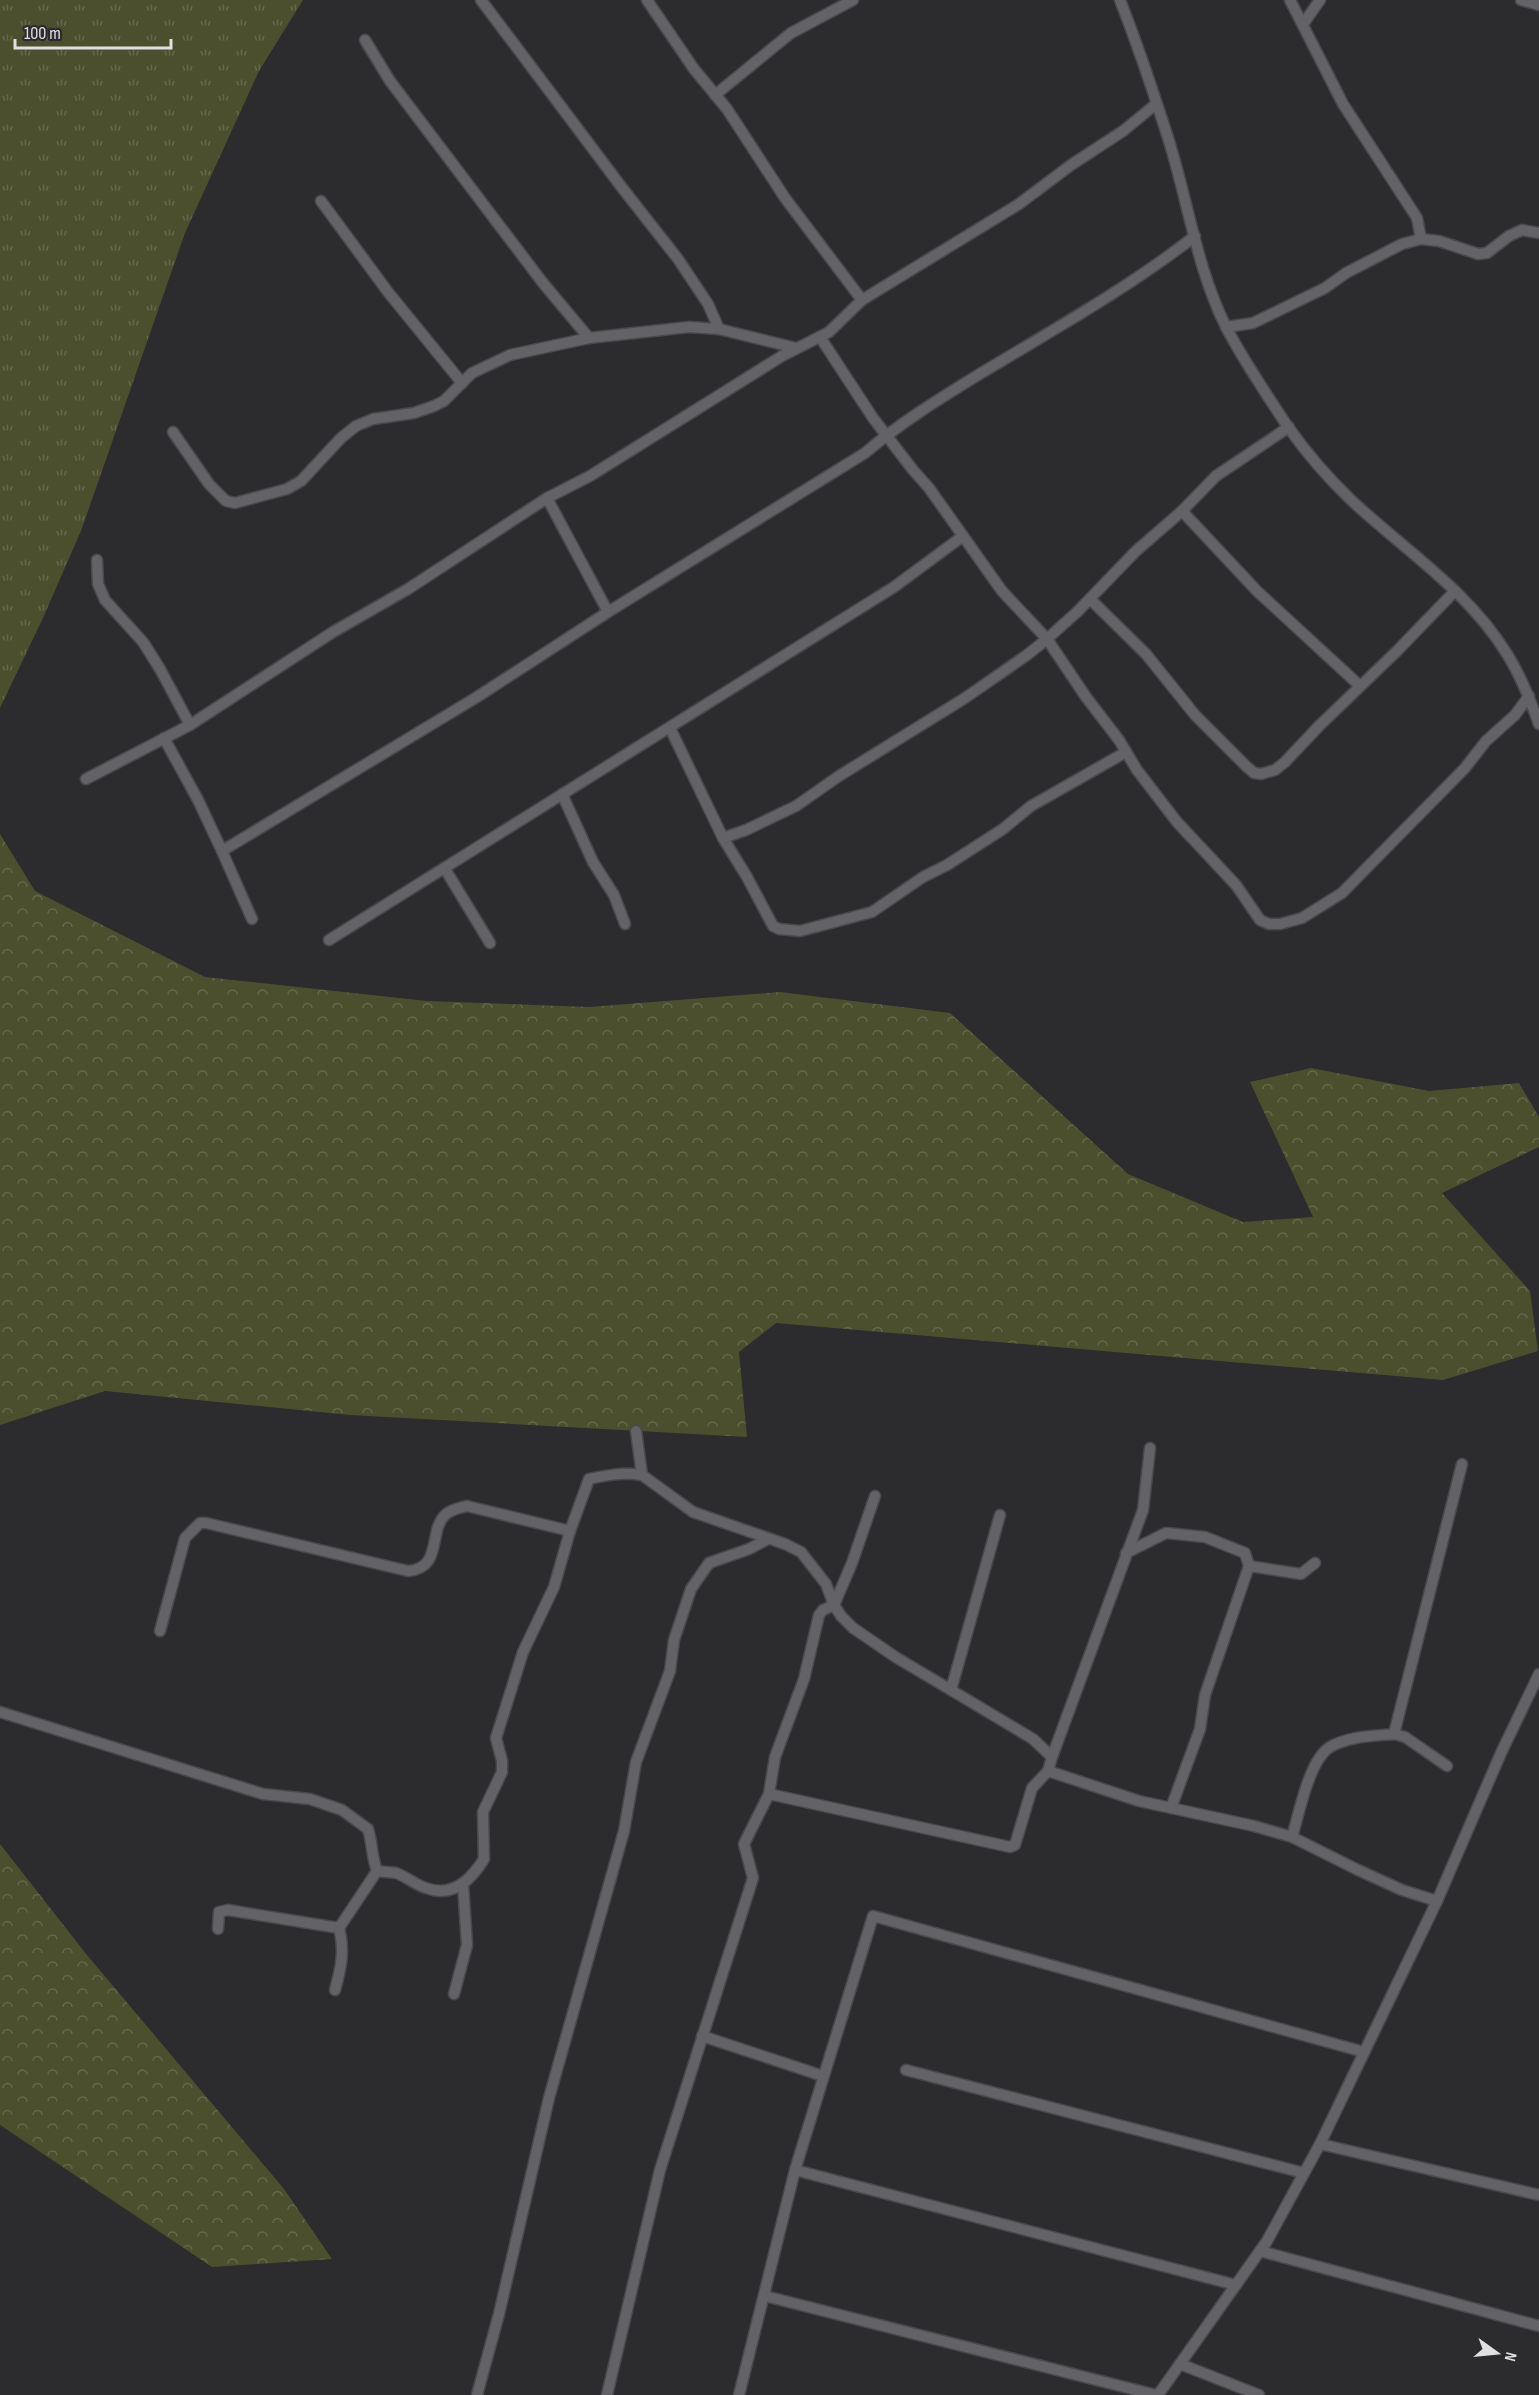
<svg xmlns="http://www.w3.org/2000/svg" width="1539" height="2395" viewBox="0 0 1539 2395" font-family="'Sofia Sans Condensed',sans-serif">
	<defs>
		<pattern id="grass-tufts" width="24" height="20" patternUnits="userSpaceOnUse" patternTransform="scale(1.5)"><rect width="24" height="20" fill="#4c4f2e"/><path d="M3 7l-1-3M5 7V3M7 7l1-3M15 17l-1-3M17 17v-4M19 17l1-3" fill="none" stroke="#66684c"/></pattern>
		<pattern id="forest-crowns" width="20" height="18" patternUnits="userSpaceOnUse" patternTransform="scale(1.5)"><rect width="20" height="18" fill="#4c4f2e"/><path d="M2 6a3 3 0 1 1 6 0M12 15a3 3 0 1 1 6 0" fill="none" stroke="#66684c"/></pattern>
	</defs>
	<rect width="100%" height="100%" fill="#2c2b2e"/>
	<!-- grass -->
	<polygon fill="url(#grass-tufts)" points="0,0 303,0 259,71 185,233 81,531 42,620 0,708"/>
	<!-- forest -->
	<g fill="url(#forest-crowns)">
		<polygon points="0,834 35,891 205,977 427,1001 589,1007 780,992 950,1013 1128,1174 1243,1222 1313,1217 1250,1082 1311,1068 1429,1091 1519,1083 1539,1117 1539,1147 1442,1193 1530,1291 1538,1351 1443,1380 776,1323 739,1352 747,1437 350,1415 105,1391 0,1425"/>
		<polygon points="0,1844 87,1955 284,2189 332,2259 212,2267 0,2125"/>
	</g>
	<g fill="none" stroke-linecap="round" stroke-linejoin="round">
		<defs>
			<g id="minor">
				<polyline points="481,0 623,189 678,259 708,304 719,329"/>
				<polyline points="647,0 694,69 727,109 785,198 862,300"/>
				<path d="M1120,0c18,46 34,94 49,141 19,61 28,128 57,186 16,31 42,70 62,100 18,25 39,50 62,72 53,50 118,91 157,155 14,22 23,45 32,70"/>
				<polyline points="1290,0 1343,104 1417,218 1421,239"/>
				<polyline points="1521,0 1539,5"/>
				<polyline points="1303,24 1320,0"/>
				<polyline points="365,40 390,81 543,283 589,338"/>
				<polyline points="715,95 791,33 853,0"/>
				<polyline points="321,201 388,292 462,383"/>
				<polyline points="1226,327 1253,323 1325,288 1346,273 1402,244 1421,239 1439,241 1478,254 1487,253 1509,236 1522,230 1539,233"/>
				<polyline points="820,337 873,418 913,470 929,488 1002,591 1047,639 1077,612 1136,551 1182,511 1216,476 1289,427"/>
				<polyline points="173,432 209,484 226,501 235,503 287,489 301,481 341,438 356,426 373,419 414,413 434,406 444,401 472,373 510,355 589,338 689,327 719,329 796,348"/>
				<path d="M547,498l61,114 257,-159c35,-30 74,-54 113,-78 73,-44 149,-86 217,-139"/>
				<polyline points="1182,511 1257,591 1359,685"/>
				<polyline points="97,560 98,584 105,600 143,642 160,669 190,725"/>
				<polyline points="1090,599 1146,654 1195,715 1247,767 1254,773 1261,774 1275,770 1285,762 1319,726 1397,651 1455,591"/>
				<polyline points="670,728 723,838 747,877 773,926 779,929 800,931 872,912 923,877 947,865 1003,829 1031,806 1126,752"/>
				<polyline points="164,738 198,800 222,851"/>
				<polyline points="86,779 190,725 333,632 408,589 547,498 590,476 782,356 829,332 862,300 1019,204 1071,165 1123,131 1156,104"/>
				<polyline points="562,794 593,862 614,895 625,924"/>
				<polyline points="723,838 746,830 796,806 839,776 965,698 1027,655 1047,639 1086,697 1119,740 1137,770 1177,822 1236,885 1260,920 1269,924 1280,924 1302,918 1342,893 1465,768 1486,741 1515,715 1529,696"/>
				<polyline points="445,869 490,943"/>
				<polyline points="252,919 222,851 477,697 608,612"/>
				<polyline points="329,940 894,587 963,536"/>
				<polyline points="636,1431 642,1475 693,1512 785,1544 801,1552 826,1584 834,1605 841,1616 853,1628 897,1658 951,1690"/>
				<polyline points="1126,1553 1166,1533 1205,1537 1245,1553 1249,1566 1301,1574 1315,1563"/>
				<path d="M160,1631l25,-93 15,-15h6l202,48c35,-3 20,-39 37,-56 6,-6 15,-7 22,-9l103,25 19,-52c19,-4 34,-7 53,-4"/>
				<path d="M0,1712l263,82 47,5 32,11 26,19c5,17 3,25 9,42 6,1 14,1 19,2 11,4 20,12 30,15 26,10 45,-8 58,-29l-1,-47 19,-40v-11l-6,-23 27,-86 31,-65 16,-56"/>
				<polyline points="1394,1734 1405,1737 1447,1766"/>
				<polyline points="1052,1757 1143,1510 1150,1448"/>
				<polyline points="1048,1771 1139,1801 1254,1826 1292,1837 1358,1870 1402,1890 1437,1901"/>
				<polyline points="769,1794 1010,1847 1015,1845 1032,1788 1048,1771 1052,1757 1033,1739 951,1690 1000,1515"/>
				<polyline points="1171,1808 1200,1729 1205,1695 1249,1566"/>
				<path d="M1292,1837c7,-23 17,-77 38,-90 19,-11 43,-11 64,-13l68,-270"/>
				<polyline points="218,1929 219,1912 228,1910 339,1928 377,1871"/>
				<path d="M335,1990c6,-22 10,-39 4,-62"/>
				<polyline points="454,1994 467,1945 463,1884"/>
				<polyline points="702,2036 823,2076"/>
				<polyline points="906,2070 1304,2173"/>
				<polyline points="1320,2144 1539,2195"/>
				<polyline points="795,2170 1236,2285"/>
				<polyline points="1260,2251 1539,2326"/>
				<polyline points="765,2296 1156,2395"/>
				<polyline points="1180,2364 1259,2395"/>
				<polyline points="477,2395 499,2314 549,2098 624,1831 636,1762 670,1671 674,1640 691,1589 709,1563 749,1549 768,1539"/>
				<polyline points="607,2395 660,2170 753,1878 744,1844 769,1794 775,1757 804,1679 819,1615 823,1610 834,1605 852,1563 875,1496"/>
				<polyline points="739,2395 795,2170 873,1916 1364,2052"/>
				<polyline points="1158,2395 1267,2241 1320,2144 1437,1901 1501,1753 1539,1674"/>
			</g>
		</defs>
		<!-- minor casing -->
		<use href="#minor" stroke="#4a484c" stroke-width="13"/>
		<!-- minor -->
		<use href="#minor" stroke="#636266" stroke-width="10"/>
	</g>
	<!-- north arrow -->
	<g transform="translate(1497 2353) rotate(105)" stroke="#2c2b2e" stroke-width="4.5" paint-order="stroke">
	<path d="M0-4.5L10 22L0 15L-10 22Z" fill="#e0dfe1"/>
	<text y="-9" font-size="16" font-weight="bold" text-anchor="middle" fill="#e0dfe1">N</text>
	</g>
	<!-- scale -->
	<path d="M15 39v9h156v-9" fill="none" stroke="#e0dfe1" stroke-width="3"/>
	<text x="24" y="39" font-size="18" fill="#e0dfe1" stroke="#2c2b2e" stroke-width="4.5" paint-order="stroke">100 m</text>
</svg>
